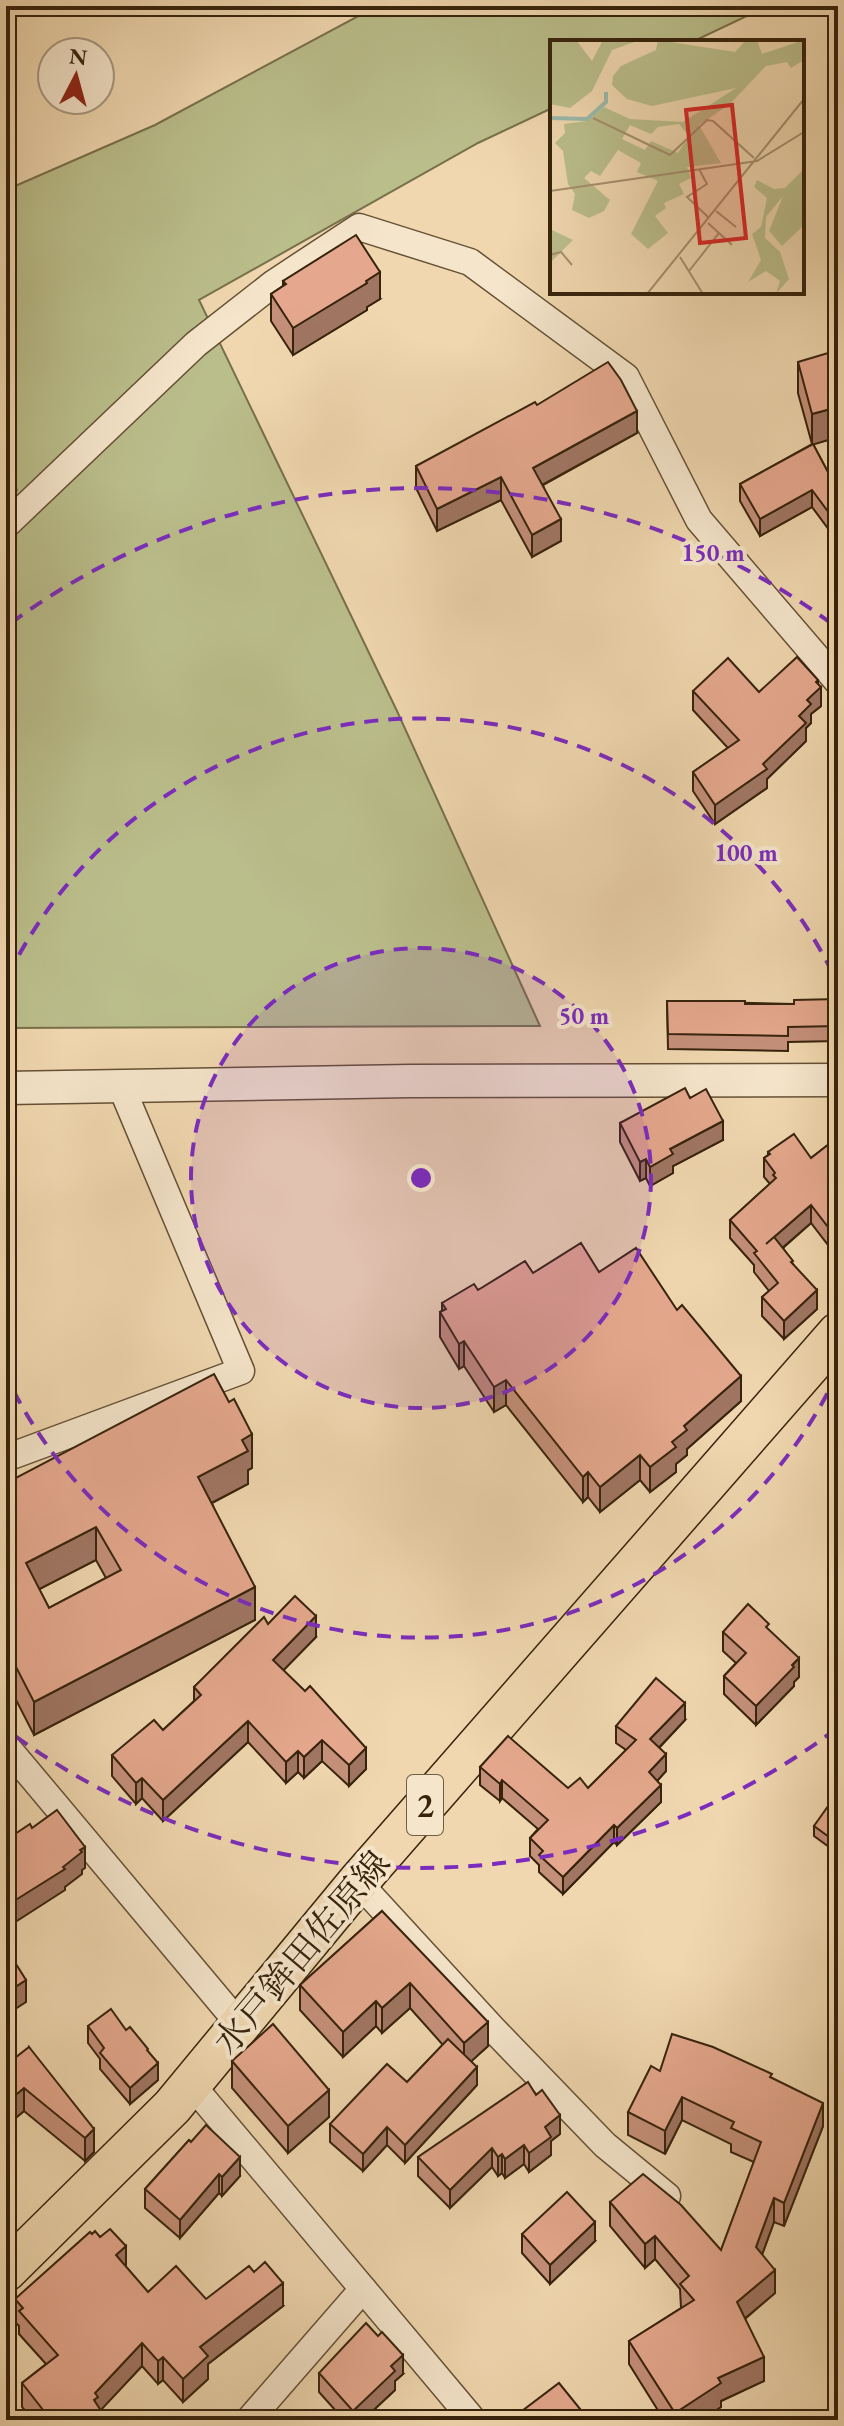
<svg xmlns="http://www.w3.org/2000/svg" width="844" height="2426" viewBox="0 0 844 2426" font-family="'EB Garamond','Noto Serif JP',serif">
	<rect width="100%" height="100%" fill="#f0d7af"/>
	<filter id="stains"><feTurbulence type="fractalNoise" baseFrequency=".0025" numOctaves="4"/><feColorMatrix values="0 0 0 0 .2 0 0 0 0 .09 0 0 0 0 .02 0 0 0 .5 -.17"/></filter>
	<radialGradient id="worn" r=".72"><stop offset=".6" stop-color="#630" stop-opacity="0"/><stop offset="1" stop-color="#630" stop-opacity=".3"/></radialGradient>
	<!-- green -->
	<polygon fill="#babe8b" stroke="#78704c" stroke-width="2" points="377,6 768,6 692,42 552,42 552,108 478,143 199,300 397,711 540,1026 6,1028 6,503 17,490 6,472 6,190 155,125"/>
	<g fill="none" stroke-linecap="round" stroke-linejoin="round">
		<defs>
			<g id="minor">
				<polyline points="6,525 196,344 274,283 359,227 470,262 626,377 699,520 838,682"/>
				<polyline points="6,1458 241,1371 121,1086"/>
				<polyline points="6,1746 240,2025"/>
				<polyline points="358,1882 493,2029 605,2145 667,2196"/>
				<polyline points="191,2084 473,2420"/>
				<polyline points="249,2420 363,2289"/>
			</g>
			<polyline id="tertiary" points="6,1088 410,1081 838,1080"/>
			<polyline id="primary" points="6,2271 172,2107 358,1882 838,1333"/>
		</defs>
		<!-- minor casing -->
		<use href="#minor" stroke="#655035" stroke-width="29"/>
		<!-- tertiary casing -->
		<use href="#tertiary" stroke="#655035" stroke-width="35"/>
		<!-- primary casing -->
		<use href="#primary" stroke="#37230c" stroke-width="43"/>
		<!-- minor -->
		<use href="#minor" stroke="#f5e5cb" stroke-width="26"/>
		<!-- tertiary -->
		<use href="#tertiary" stroke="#f5e5cb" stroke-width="32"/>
		<!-- primary -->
		<use href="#primary" stroke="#f0d7af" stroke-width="40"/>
	</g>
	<!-- wall -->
	<g fill="#c5907a" stroke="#37230c" stroke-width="2" fill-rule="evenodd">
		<polygon points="283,281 380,299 367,307 367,310 293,355 271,321 271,294 283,286"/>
		<polygon points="798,362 838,437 813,444 830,476 838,485 838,542 812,507 760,536 740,501 740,484 812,444 798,393"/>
		<polygon points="537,405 637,433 543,485 561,541 532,557 501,500 437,531 416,488 416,466"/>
		<polygon points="818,684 821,706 811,714 811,723 806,728 806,741 767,779 767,788 715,824 693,791 693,772 728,748 693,710 693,691 759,692"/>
		<polygon points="838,999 838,1041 788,1042 788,1051 668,1049 667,1001 794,1004"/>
		<polygon points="690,1098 723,1140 673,1166 673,1173 650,1186 646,1178 640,1181 620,1142 620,1123"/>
		<polygon points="838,1137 838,1258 811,1223 783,1248 793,1264 817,1309 784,1339 762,1316 762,1297 769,1291 754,1272 754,1265 730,1238 730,1220 770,1184 764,1177 764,1158 768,1155 768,1152 811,1158"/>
		<polygon points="599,1272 677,1310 741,1401 687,1449 687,1455 676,1464 676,1472 650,1492 640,1480 600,1512 588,1497 583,1502 506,1405 494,1412 464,1366 459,1369 440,1337 440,1312 442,1311 442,1303 478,1290 533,1273"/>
		<path d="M252,1468l-4,2v14l-36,19 43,117 -221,115 -22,-43 -4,2 -2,-3v-208zM96,1560l10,18 -57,30 -10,-19z"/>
		<polygon points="838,1485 838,1524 832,1519 832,1492"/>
		<polygon points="268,1624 316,1637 283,1670 366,1769 349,1786 322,1761 304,1778 298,1772 286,1783 248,1742 163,1821 142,1798 136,1804 112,1776 112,1755 163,1730 194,1701 194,1687"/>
		<polygon points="769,1630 799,1677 794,1682 794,1686 756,1725 724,1694 724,1676 736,1663 723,1651 723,1632"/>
		<polygon points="685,1720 659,1748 666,1771 657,1781 661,1802 617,1845 614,1842 563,1894 539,1872 539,1865 530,1856 530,1838 538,1829 502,1798 500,1801 480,1785 480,1767 568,1788 588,1788 626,1750 616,1743 616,1726"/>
		<polygon points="838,1802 836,1852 814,1836 814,1826"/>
		<polygon points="382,1911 488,2046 471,2061 477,2085 405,2163 387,2145 363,2171 330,2142 330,2124 407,2082 443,2045 410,2008 382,2033 376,2026 343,2057 300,2010 300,1985"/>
		<polygon points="88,2026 126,2030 148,2052 158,2080 130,2104 100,2069 100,2059 88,2043"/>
		<polygon points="29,2047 94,2152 85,2161 24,2111 6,2126"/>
		<polygon points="232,2061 329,2117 288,2153 232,2088"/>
		<polygon points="660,2071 772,2078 823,2126 784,2226 774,2222 762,2255 775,2293 745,2319 764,2381 721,2401 721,2407 700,2420 664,2420 629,2364 629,2341 681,2308 680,2289 655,2259 645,2268 610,2226 610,2202 721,2250 754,2162 731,2152 731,2144 682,2120 665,2154 628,2135 628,2112"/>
		<polygon points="560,2134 551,2141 551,2155 529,2172 524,2164 505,2178 502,2173 498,2176 492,2167 450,2208 418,2176 418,2157"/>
		<polygon points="189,2140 240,2176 222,2196 219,2193 180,2238 145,2208 145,2189"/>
		<polygon points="522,2234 595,2241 550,2284 522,2253"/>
		<polygon points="126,2267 148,2292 206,2299 283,2306 208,2364 208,2379 183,2402 163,2380 158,2384 142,2366 100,2410 105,2420 33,2420 22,2407 22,2383 46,2364 19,2334 19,2326 15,2322 15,2299"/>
		<polygon points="319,2373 403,2374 395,2381 395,2390 363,2420 344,2420 319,2392"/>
	</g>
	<!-- shaded-wall -->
	<g fill="#a07663" stroke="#37230c" stroke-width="2">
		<polygon points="380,272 380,299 367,307 367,310 293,355 293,328"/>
		<polygon points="838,407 838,437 812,445 812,414"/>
		<polygon points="637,411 637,433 533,490 533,468"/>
		<polygon points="501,477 501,500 437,531 437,509"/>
		<polygon points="812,490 812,507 760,536 760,519"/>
		<polygon points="561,519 561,541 532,557 532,535"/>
		<polygon points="818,680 818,689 821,687 821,706 811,714 811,723 806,728 806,741 767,779 767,788 715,824 715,805 763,764 799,716"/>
		<polygon points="723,1121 723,1140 673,1166 673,1173 650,1186 650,1167 670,1149"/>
		<polygon points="646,1159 646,1178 640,1181 640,1162"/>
		<polygon points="811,1205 811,1223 766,1262 766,1244"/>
		<polygon points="817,1290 817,1309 784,1339 784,1321"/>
		<polygon points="464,1341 464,1366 459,1369 459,1344"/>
		<polygon points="741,1376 741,1401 687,1449 687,1455 676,1464 676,1472 650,1492 650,1467 684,1426"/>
		<polygon points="506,1380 506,1405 494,1412 494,1387"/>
		<polygon points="252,1434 252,1468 248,1470 248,1484 198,1510 198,1477 242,1440"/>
		<polygon points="640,1455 640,1480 600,1512 600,1487"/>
		<polygon points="588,1472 588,1497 583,1502 583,1477"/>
		<polygon points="96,1527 96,1560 26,1596 26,1563"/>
		<polygon points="255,1587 255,1620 34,1735 34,1702"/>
		<polygon points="316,1616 316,1637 273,1681 273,1660"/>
		<polygon points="799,1658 799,1677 794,1682 794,1686 756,1725 756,1706"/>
		<polygon points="12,1659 12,1692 8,1694 8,1661"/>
		<polygon points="685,1703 685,1720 650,1757 650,1739"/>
		<polygon points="248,1721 248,1742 163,1821 163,1800"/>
		<polygon points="322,1740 322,1761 304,1778 304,1757"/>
		<polygon points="366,1748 366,1769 349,1786 349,1765"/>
		<polygon points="298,1751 298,1772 286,1783 286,1762"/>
		<polygon points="666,1754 666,1771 649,1790 649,1772"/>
		<polygon points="142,1778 142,1798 136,1804 136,1783"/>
		<polygon points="502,1780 502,1798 500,1801 500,1784"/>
		<polygon points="661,1785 661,1802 617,1845 617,1828"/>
		<polygon points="614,1825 614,1842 563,1894 563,1877"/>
		<polygon points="85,1847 85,1868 82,1870 82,1874 65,1887 65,1890 6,1928 6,1906"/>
		<polygon points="26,1980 26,2002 6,2015 6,1993"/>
		<polygon points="410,1983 410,2008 382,2033 382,2008"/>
		<polygon points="376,2001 376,2026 343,2057 343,2032"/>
		<polygon points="488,2022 488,2046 464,2068 464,2043"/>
		<polygon points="158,2063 158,2080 130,2104 130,2088"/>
		<polygon points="477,2067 477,2085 405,2163 405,2145"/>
		<polygon points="24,2088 24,2111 6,2126 6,2103"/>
		<polygon points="329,2090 329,2117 288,2153 288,2126"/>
		<polygon points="682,2097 682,2120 665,2154 665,2131"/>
		<polygon points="823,2103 823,2126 784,2226 784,2203"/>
		<polygon points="560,2115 560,2134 551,2141 551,2155 529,2172 529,2153 545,2127"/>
		<polygon points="387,2127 387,2145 363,2171 363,2154"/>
		<polygon points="94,2129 94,2152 85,2161 85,2138"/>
		<polygon points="524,2145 524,2164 505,2178 505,2159"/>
		<polygon points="492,2148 492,2167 450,2208 450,2190"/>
		<polygon points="502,2154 502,2173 498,2176 498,2157"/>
		<polygon points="240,2157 240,2176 222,2196 222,2177"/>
		<polygon points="219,2174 219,2193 180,2238 180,2220"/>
		<polygon points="774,2198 774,2222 756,2271 756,2247"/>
		<polygon points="595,2222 595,2241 550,2284 550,2265"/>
		<polygon points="655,2236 655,2259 645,2268 645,2244"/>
		<polygon points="126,2246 126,2269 116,2255"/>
		<polygon points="775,2270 775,2293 737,2325 737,2302"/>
		<polygon points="283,2283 283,2306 208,2364 208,2379 183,2402 183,2379 200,2347"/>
		<polygon points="142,2343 142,2366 98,2413 94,2420 95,2393"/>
		<polygon points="403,2355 403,2374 395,2381 395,2390 363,2420 353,2420 353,2411 391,2366"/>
		<polygon points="163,2357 163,2380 158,2384 158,2361"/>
		<polygon points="764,2357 764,2381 721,2401 721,2407 700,2420 675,2420 675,2413 718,2378"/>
	</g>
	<!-- building -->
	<g fill="#e5a88e" stroke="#37230c" stroke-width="2" fill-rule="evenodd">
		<polygon points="356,235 380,272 366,281 367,283 293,328 271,294 286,284 283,281"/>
		<polygon points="838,350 838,407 812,414 798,362"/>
		<polygon points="608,362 621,380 637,411 533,468 561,519 532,535 501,477 437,509 416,466 535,402 537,405"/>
		<polygon points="813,444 830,476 838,485 838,525 812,490 760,519 740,484"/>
		<polygon points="797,657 818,680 816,682 821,687 807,700 811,704 799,716 806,723 763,764 767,769 715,805 693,772 739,740 693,691 728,658 759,692"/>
		<polygon points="838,999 838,1026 788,1027 788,1036 668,1034 667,1001 745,1001 745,1004 794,1004 794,1000"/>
		<polygon points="685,1088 690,1098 706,1089 723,1121 670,1149 673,1154 650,1167 646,1159 640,1162 620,1123"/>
		<polygon points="794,1134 811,1158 838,1137 838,1240 811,1205 766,1244 774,1237 793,1261 791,1262 817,1290 784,1321 762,1297 778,1283 754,1253 757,1251 730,1220 776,1178 773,1175 775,1173 764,1158 770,1154 768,1152"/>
		<polygon points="581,1243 599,1272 636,1248 677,1310 682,1305 741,1376 684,1426 687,1430 672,1442 676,1447 650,1467 640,1455 600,1487 588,1472 583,1477 506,1380 494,1387 464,1341 459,1344 440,1312 446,1309 442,1303 474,1284 478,1290 525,1261 533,1273"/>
		<path d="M214,1374l15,28 5,-3 18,35 -10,6 6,11 -50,26 57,110 -221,115 -22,-43 -4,2 -2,-4v-174zM96,1527l25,43 -72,38 -23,-45z"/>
		<polygon points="838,1485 838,1496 832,1492"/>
		<polygon points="295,1596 316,1616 273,1660 305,1691 310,1686 366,1748 349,1765 322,1740 304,1757 298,1751 286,1762 248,1721 163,1800 142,1778 136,1783 112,1755 154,1720 163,1730 201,1695 194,1687 264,1617 268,1624"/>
		<polygon points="748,1604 769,1624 766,1627 799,1658 792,1665 794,1667 756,1706 724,1676 746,1653 723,1632"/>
		<polygon points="656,1678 685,1703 650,1739 666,1754 649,1772 661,1785 617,1828 614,1825 563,1877 539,1855 543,1851 530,1838 548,1820 502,1780 500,1784 480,1767 508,1736 568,1788 580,1778 588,1788 636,1740 616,1726"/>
		<polygon points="833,1799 838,1802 838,1840 836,1842 814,1826"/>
		<polygon points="57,1810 85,1847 80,1850 82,1852 63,1867 65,1869 6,1906 6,1840 30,1824 32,1828"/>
		<polygon points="382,1911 488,2022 464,2043 410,1983 382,2008 376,2001 343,2032 300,1985"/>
		<polygon points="6,1948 26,1980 6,1993"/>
		<polygon points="111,2009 126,2030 130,2027 148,2049 147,2050 158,2063 130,2088 100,2053 104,2048 88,2026"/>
		<polygon points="273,2024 329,2090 288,2126 232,2061"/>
		<polygon points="672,2034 713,2047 772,2074 770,2077 823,2103 784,2203 774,2198 756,2247 775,2270 737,2302 764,2357 718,2378 721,2383 675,2413 629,2341 694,2300 680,2284 689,2276 655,2236 645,2244 610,2202 643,2174 681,2205 721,2250 761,2142 731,2128 734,2122 682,2097 665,2131 628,2112 651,2066 660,2071"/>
		<polygon points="448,2039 477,2067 405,2145 387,2127 363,2154 330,2124 387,2064 407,2082"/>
		<polygon points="29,2047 94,2129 85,2138 24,2088 6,2103 6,2065"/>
		<polygon points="528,2082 536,2095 542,2090 560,2115 545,2127 551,2137 529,2153 524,2145 505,2159 502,2154 498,2157 492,2148 450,2190 418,2157"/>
		<polygon points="206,2125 240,2157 222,2177 219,2174 180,2220 145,2189 189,2140 191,2142"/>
		<polygon points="567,2192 595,2222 550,2265 522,2234"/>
		<polygon points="110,2229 126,2246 116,2255 148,2292 176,2266 206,2299 249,2266 254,2272 265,2262 283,2283 200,2347 208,2356 183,2379 163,2357 158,2361 142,2343 95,2393 98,2397 94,2400 105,2417 101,2420 51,2420 22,2383 58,2355 19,2311 23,2308 15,2299 90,2232 92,2234 95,2231 100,2237"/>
		<polygon points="366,2323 378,2336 382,2332 403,2355 391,2366 395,2371 353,2411 319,2373"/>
		<polygon points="559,2383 589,2420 516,2420 514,2417"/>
	</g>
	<!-- distance rings -->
	<circle cx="421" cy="1178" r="230" fill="#7b2cbf" fill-opacity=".12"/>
	<g fill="none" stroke="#7b2cbf" stroke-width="4" stroke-dasharray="14 10">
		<circle cx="421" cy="1178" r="230"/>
		<path d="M838 1372A460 460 0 0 1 8 1380M8 976A460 460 0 0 1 838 984"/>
		<path d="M836 1729A690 690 0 0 1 11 1733M11 623A690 690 0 0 1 836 627"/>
	</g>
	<g text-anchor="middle" stroke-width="8" stroke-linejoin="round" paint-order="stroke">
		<!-- shield labels -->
		<rect fill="#f5e5cb" stroke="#705d45" stroke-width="2" x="407" y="1775" width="36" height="60" rx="6"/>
		<g font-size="34" font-weight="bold" fill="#37230c">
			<text x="425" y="1817">2</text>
		</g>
		<!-- street labels -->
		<g font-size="36" fill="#37230c" stroke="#f5e5cb">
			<text transform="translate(301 1952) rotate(-50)" y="13">水戸鉾田佐原線</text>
		</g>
	</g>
	<!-- overview -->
	<g transform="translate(550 40)">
		<rect width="254" height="254" fill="#f0d7af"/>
		<path d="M0,0h26l16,21 11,-21h37l-28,10 -20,41 -22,17 -20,-4zM108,0l77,12 11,-12h11l5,14 42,-14v20l-13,8 -4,-6 -21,4 -36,38 -31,21 22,38 -34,4 4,11 -12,6 5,10 -20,9 2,5 -11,8 13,17 -20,16 -17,-15 27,-53 -21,-9 4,-9 -23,-13 -18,26 -9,-5 -7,7 26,22 -6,11 -15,7 -17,-8 3,-16 -7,-10 -5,-33 -8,-8 10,-10 -1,-9 23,-3 17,-14 26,12 53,3 53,-34 -84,18 -25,-7 -15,-14 1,-9 8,-10 35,-16zM129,84l10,12 -11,17 -27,-12 -6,9 -23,-11 8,-14 21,9 7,-7zM254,129v56l-22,21 -13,-15 14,-35 -17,21 -1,21 15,14 9,27 -13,15 4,-13 -14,-10 -18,11 13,-22 -9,-26 9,-7 6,-29 -13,-11 3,-7 17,9 11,-1zM0,189l23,11 -23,23z" fill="#babe8b" fill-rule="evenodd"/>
		<path fill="none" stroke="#9abaab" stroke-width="4" d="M0,78l37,1 19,-17v-10"/>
		<path fill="none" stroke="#a68f6e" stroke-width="2" d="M43,78l77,37 37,-35 6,1 41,37M149,129l8,15 -20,13 22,21M0,151l207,-30 47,-29M166,171l20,16M158,183l24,22M0,215l11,-3 11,13M130,217l23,37M139,231l30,-38M97,254l157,-195"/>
		<path fill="#d62828" fill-opacity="0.15" stroke="#d62828" stroke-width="4" d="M182,65l14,133 -46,5 -14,-133z"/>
		<rect width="254" height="254" fill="none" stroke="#37230c" stroke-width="4"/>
	</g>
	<circle cx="421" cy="1178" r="12" fill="#7b2cbf" stroke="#f5e5cb" stroke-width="4"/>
	<g font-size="24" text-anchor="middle" font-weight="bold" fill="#7b2cbf" stroke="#f5e5cb" stroke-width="8" stroke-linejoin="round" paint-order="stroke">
		<text x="713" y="561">150 m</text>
		<text x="746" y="861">100 m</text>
		<text x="584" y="1024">50 m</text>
	</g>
	<!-- margin -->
	<rect width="844" height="2426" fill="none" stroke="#f0d7af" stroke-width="32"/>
	<rect x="8" y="8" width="828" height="2410" fill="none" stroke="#37230c" stroke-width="4"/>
	<rect x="16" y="16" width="812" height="2394" fill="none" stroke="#37230c" stroke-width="2"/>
	<!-- north arrow -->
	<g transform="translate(76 76) rotate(6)"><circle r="38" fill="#f5e5cb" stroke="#a9977f" stroke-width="2"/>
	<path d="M0-6L14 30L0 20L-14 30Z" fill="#8f2418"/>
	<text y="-12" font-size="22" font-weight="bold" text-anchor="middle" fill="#37230c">N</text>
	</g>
	<rect width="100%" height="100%" filter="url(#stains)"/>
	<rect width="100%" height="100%" fill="url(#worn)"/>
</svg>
